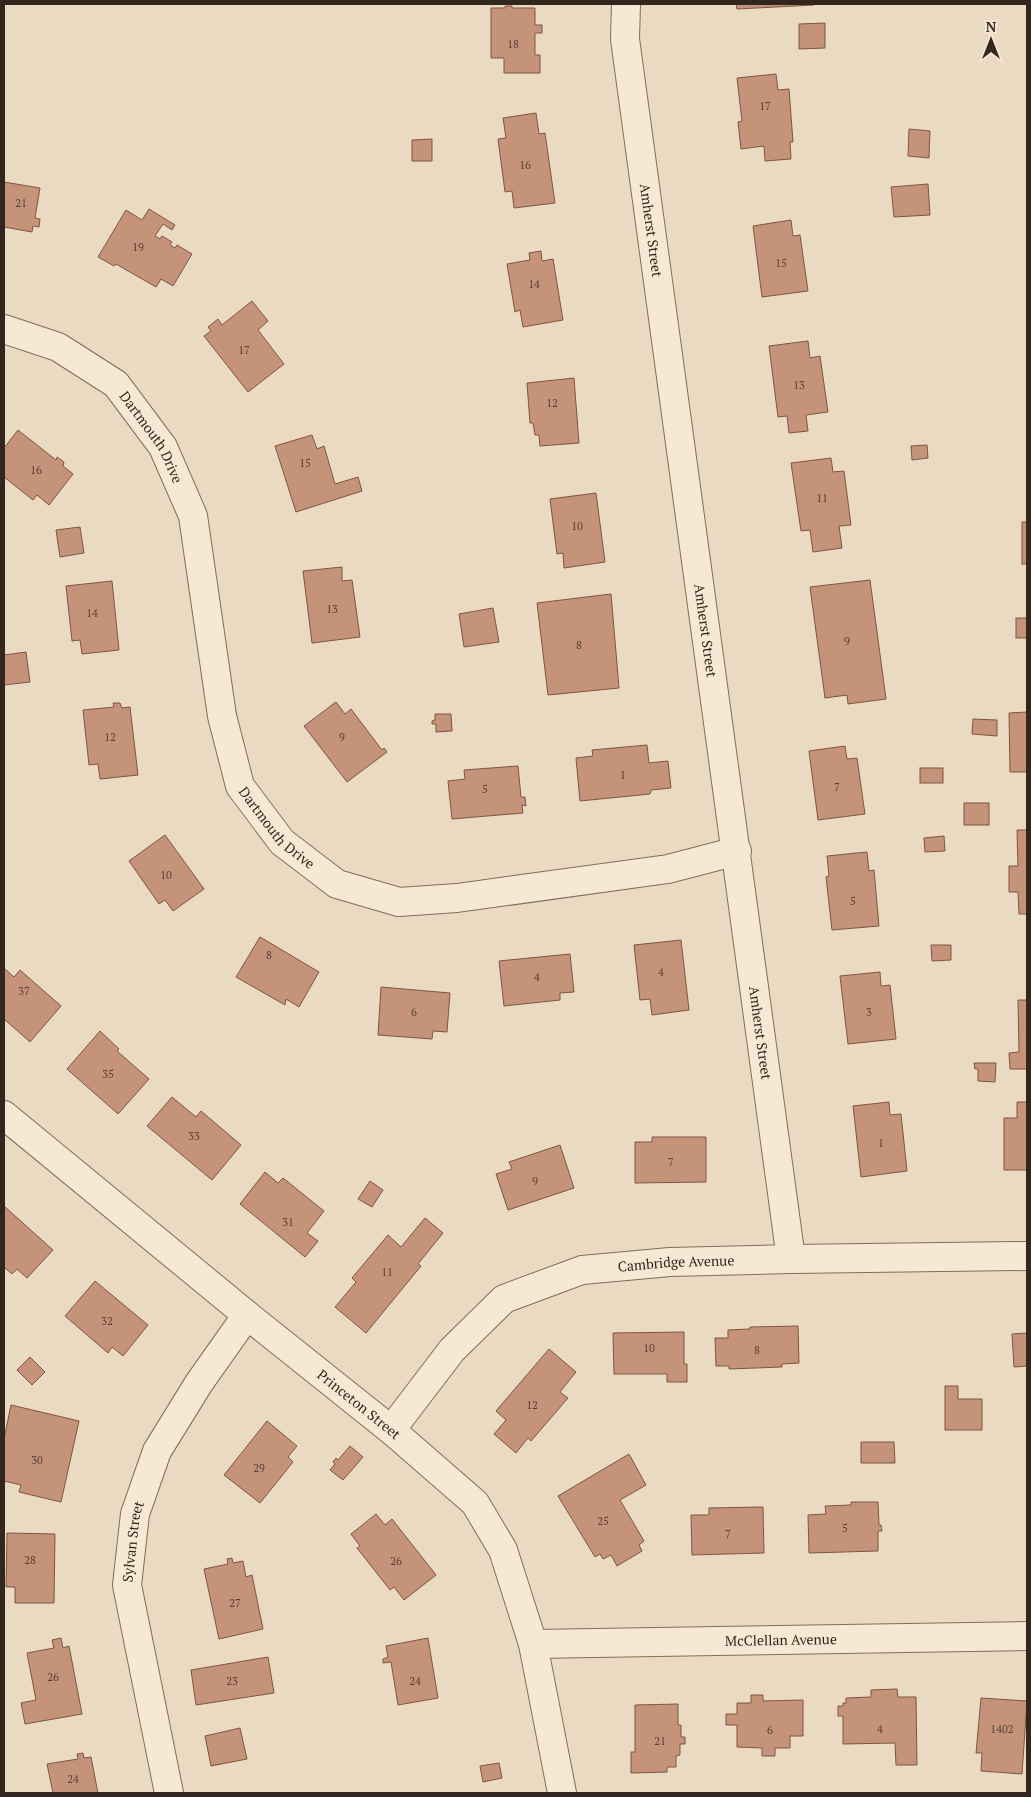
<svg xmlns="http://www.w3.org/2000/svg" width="1031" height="1797" viewBox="0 0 1031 1797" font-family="'PT Serif',serif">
	<rect width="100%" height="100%" fill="#eadac2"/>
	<!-- building -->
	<g fill="#c5937a" stroke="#7f5542">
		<polygon points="736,4 814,4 814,5 737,9"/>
		<polygon points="505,6 512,6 512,8 535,8 535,25 542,25 542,33 535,33 535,55 540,55 540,73 504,73 504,58 491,58 491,8 505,8"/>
		<polygon points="825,23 825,48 799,49 799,24"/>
		<polygon points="776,74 778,90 789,89 793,142 790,142 791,159 765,161 764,146 741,149 738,122 742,121 737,78"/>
		<polygon points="536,113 539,134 545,133 555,203 514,208 512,191 505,192 498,139 506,138 503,118"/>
		<polygon points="909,129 930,131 929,158 908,156"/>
		<polygon points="432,139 432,161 412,161 412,140"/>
		<polygon points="4,182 40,188 35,218 40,219 39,227 33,226 32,232 4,227"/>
		<polygon points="928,184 930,215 894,217 891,187"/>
		<polygon points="149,209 175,225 172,230 163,224 155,236 160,239 162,236 172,242 170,245 175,248 177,245 192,254 173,286 161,279 156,287 116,264 114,266 98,257 126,210 142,220"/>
		<polygon points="791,220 793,236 800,235 808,291 762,297 753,226"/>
		<polygon points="541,251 542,261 553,259 563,320 523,327 520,310 515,312 507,264 530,260 529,253"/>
		<polygon points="252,301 268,321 258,330 284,364 248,392 204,336 211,331 208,327 218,319 222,325"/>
		<polygon points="808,341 810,358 820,356 828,412 806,415 808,431 789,433 787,416 778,417 769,346"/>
		<polygon points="574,378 579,443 540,446 539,435 535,435 533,423 530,423 527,383"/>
		<polygon points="18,430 56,460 57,457 64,462 63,466 73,474 49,505 37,495 33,500 4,477 4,448"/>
		<polygon points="312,435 317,449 324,446 335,484 358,477 362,491 296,512 275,446"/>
		<polygon points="927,445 928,458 912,460 911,446"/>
		<polygon points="831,458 833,472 844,471 851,525 839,526 842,548 813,552 810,530 801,531 791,463"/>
		<polygon points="596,493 605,562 564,568 563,553 557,554 550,499"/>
		<rect x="1022" y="522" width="5" height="42"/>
		<polygon points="80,527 84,553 60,557 56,530"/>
		<polygon points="342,567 342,581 352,580 360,637 312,643 303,571"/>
		<polygon points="870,580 886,699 848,704 847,695 825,698 810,587"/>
		<polygon points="112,581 119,650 82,654 80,640 72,641 66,586"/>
		<polygon points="611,594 619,688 548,695 537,603"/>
		<polygon points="493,608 499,642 464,647 459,614"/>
		<rect x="1016" y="618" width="11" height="20"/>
		<polygon points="26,652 30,682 4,685 4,655"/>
		<polygon points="336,702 345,714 351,709 382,750 384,748 387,752 347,782 304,726"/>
		<polygon points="113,703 120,703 122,708 130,707 138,775 100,779 98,764 89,765 83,710 114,707"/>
		<polygon points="1027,712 1027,772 1010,772 1009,713"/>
		<polygon points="435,714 451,714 452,731 436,732 436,724 432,724 432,721 435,720"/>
		<polygon points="973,719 997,720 997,736 972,734"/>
		<polygon points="647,745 649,763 668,761 671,788 651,790 650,794 580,801 576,758 593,756 592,750"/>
		<polygon points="845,746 847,759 857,758 865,814 818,820 809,751"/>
		<polygon points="518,766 521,797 525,797 526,806 522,805 523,813 452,819 448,781 465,779 464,770"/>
		<rect x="920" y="768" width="23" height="15"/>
		<rect x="964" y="803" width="25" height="22"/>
		<polygon points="1017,830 1027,830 1027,914 1019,914 1018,892 1009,892 1009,866 1018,866"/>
		<polygon points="165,835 204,889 173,911 165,900 159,904 129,861"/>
		<polygon points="944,836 945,851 925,852 924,838"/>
		<polygon points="867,852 869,871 874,870 879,926 832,930 826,877 829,876 827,856"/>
		<polygon points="260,937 319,972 299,1007 286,999 285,1005 236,977"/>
		<polygon points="681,940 689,1010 652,1015 650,999 640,1000 634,945"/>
		<polygon points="931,945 951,945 951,960 932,961"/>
		<polygon points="570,954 574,992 560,993 560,1000 504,1006 499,961"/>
		<polygon points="4,968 14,977 20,970 61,1006 30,1042 4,1019"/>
		<polygon points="880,972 881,986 890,985 896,1039 848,1044 840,976"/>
		<polygon points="381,987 450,993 447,1032 433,1031 432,1039 378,1035"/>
		<polygon points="1018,1000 1027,1000 1027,1069 1010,1069 1009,1053 1019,1052"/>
		<polygon points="100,1031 119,1049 117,1051 149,1079 118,1114 67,1069"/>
		<polygon points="974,1063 996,1063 995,1082 978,1081 978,1069 975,1069"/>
		<polygon points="172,1097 196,1117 201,1111 241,1145 212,1180 147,1126"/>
		<polygon points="889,1102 890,1115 901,1114 907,1171 861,1177 853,1106"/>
		<polygon points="1017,1102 1027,1102 1027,1170 1004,1170 1004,1118 1017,1118"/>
		<polygon points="652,1137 706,1137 706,1182 635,1183 635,1142 652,1142"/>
		<polygon points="560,1145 574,1188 508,1210 496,1174 512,1169 509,1162"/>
		<polygon points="265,1172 278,1183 283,1178 324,1211 307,1233 318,1241 305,1257 240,1204"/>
		<polygon points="370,1181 383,1190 372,1207 358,1199"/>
		<polygon points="4,1206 53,1250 27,1278 17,1269 12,1274 4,1267"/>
		<polygon points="425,1218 443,1233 418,1264 421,1266 366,1333 335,1307 356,1282 352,1278 388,1235 401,1247"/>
		<polygon points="95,1281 148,1325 123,1356 112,1347 108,1353 65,1316"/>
		<polygon points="798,1326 799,1363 782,1364 782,1367 729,1369 729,1366 716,1366 715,1338 728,1338 728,1330 750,1329 750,1327"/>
		<polygon points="684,1332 684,1364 687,1364 687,1382 667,1382 667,1374 614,1374 613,1333"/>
		<polygon points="1027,1333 1027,1366 1014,1367 1012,1334"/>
		<polygon points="549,1349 576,1372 560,1392 568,1398 531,1441 528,1438 516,1453 494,1434 506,1420 496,1411"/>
		<polygon points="30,1357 45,1372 32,1385 17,1370"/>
		<polygon points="945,1386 958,1386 958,1399 982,1399 982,1430 945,1430"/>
		<polygon points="11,1405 79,1421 61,1502 19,1492 21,1485 4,1481 4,1439"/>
		<polygon points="267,1421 297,1446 288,1457 293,1462 260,1503 224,1475"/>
		<polygon points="861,1442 894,1442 895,1463 861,1463"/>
		<polygon points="350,1446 363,1457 343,1480 330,1470 335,1464 333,1462 336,1458 338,1460"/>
		<polygon points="629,1454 646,1485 620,1500 644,1541 639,1545 642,1551 617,1566 611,1555 603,1559 600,1554 595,1557 558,1496"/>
		<polygon points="851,1502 878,1502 879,1525 881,1525 882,1531 878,1531 878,1551 809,1553 808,1515 826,1514 825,1506 851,1505"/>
		<polygon points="763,1507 764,1553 692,1555 691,1515 709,1515 709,1508"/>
		<polygon points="376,1514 385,1525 392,1519 436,1575 404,1600 394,1587 390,1590 357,1548 360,1546 351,1534"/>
		<polygon points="7,1533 55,1534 54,1603 15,1603 15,1587 6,1587"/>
		<polygon points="232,1558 233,1563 243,1561 246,1577 252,1575 263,1629 219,1639 204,1569 228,1564 227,1559"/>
		<polygon points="61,1638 63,1648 69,1646 82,1714 25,1724 21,1703 36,1700 27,1653 54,1648 52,1640"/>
		<polygon points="428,1638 438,1698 398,1705 391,1662 383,1663 383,1659 388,1657 386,1646"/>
		<polygon points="268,1657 274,1693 196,1705 191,1670"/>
		<polygon points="897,1689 898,1697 916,1697 917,1765 896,1765 895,1743 843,1744 843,1716 838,1716 838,1706 843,1706 843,1703 846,1703 846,1698 871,1697 871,1690"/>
		<polygon points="751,1695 763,1695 763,1701 803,1700 803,1736 790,1736 790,1748 775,1748 775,1756 762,1756 762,1748 737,1747 737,1725 726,1725 726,1714 737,1714 737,1703 751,1703"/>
		<polygon points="981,1698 1027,1701 1022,1774 981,1771 982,1753 976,1753"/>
		<polygon points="678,1704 678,1725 681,1725 681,1737 685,1737 685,1744 680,1744 680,1755 676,1756 676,1767 667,1767 667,1772 631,1773 631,1752 635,1752 635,1705"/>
		<polygon points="240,1728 247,1759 211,1766 205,1736"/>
		<polygon points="83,1753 84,1758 91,1757 98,1793 53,1793 47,1764 78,1759 77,1754"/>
		<polygon points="499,1763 502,1778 483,1782 480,1766"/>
	</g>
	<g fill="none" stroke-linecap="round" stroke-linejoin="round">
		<defs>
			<g id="minor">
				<path id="s1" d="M626,4l-1,35 166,1220"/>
				<path id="s2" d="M4,329l54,18 58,37 47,63 30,69 29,200 18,70 42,56 55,42 62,18 58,-4 211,-29 69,-18"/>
				<path id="s3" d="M4,1115l243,200 144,115 84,73 28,47 30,94 29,149"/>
				<path id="s4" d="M391,1430l61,-80 52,-51 78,-29 88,-8 121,-3 236,-3"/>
				<path id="s5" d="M533,1644l494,-8"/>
				<path id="s6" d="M169,1793l-42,-208 8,-71 22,-63 42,-68 48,-68"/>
			</g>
		</defs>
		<!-- minor casing -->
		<use href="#minor" stroke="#826c5b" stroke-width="30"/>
		<!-- minor -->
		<use href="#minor" stroke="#f6e9d4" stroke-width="28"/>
	</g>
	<g text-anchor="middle" stroke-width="4" stroke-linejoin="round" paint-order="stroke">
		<!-- number labels -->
		<g font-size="11" fill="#584135">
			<text x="513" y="48">18</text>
			<text x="765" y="110">17</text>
			<text x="525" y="169">16</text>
			<text x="21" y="207">21</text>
			<text x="138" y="251">19</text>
			<text x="781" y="267">15</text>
			<text x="534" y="288">14</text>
			<text x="244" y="354">17</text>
			<text x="799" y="389">13</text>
			<text x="552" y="407">12</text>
			<text x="305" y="467">15</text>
			<text x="36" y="474">16</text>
			<text x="822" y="502">11</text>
			<text x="577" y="530">10</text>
			<text x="332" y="613">13</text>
			<text x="92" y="617">14</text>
			<text x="847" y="645">9</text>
			<text x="579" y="649">8</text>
			<text x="110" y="741">12</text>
			<text x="342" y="741">9</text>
			<text x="623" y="779">1</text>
			<text x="837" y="791">7</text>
			<text x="485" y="793">5</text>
			<text x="166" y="879">10</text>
			<text x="853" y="905">5</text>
			<text x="269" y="959">8</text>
			<text x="661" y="976">4</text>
			<text x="537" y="981">4</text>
			<text x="24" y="995">37</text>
			<text x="414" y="1016">6</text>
			<text x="869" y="1016">3</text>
			<text x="108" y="1078">35</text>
			<text x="194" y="1140">33</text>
			<text x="881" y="1147">1</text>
			<text x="671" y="1166">7</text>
			<text x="535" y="1185">9</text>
			<text x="288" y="1226">31</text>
			<text x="387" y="1276">11</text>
			<text x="107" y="1325">32</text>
			<text x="649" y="1352">10</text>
			<text x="757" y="1354">8</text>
			<text x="532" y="1409">12</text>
			<text x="37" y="1464">30</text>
			<text x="259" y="1472">29</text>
			<text x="603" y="1525">25</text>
			<text x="845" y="1532">5</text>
			<text x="728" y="1538">7</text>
			<text x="30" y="1564">28</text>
			<text x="396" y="1565">26</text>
			<text x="235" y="1607">27</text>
			<text x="53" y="1681">26</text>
			<text x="232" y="1685">23</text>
			<text x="415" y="1685">24</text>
			<text x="880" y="1733">4</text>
			<text x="1002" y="1733">1402</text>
			<text x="770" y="1734">6</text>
			<text x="660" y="1745">21</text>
			<text x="73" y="1783">24</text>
		</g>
		<!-- street labels -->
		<g font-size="14" fill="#33261e" stroke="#f2e5d1">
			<text dy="5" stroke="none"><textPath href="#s1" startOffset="228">Amherst Street</textPath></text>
			<text dy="5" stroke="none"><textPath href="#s2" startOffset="190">Dartmouth Drive</textPath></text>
			<text dy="5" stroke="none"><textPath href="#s1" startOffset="632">Amherst Street</textPath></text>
			<text dy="5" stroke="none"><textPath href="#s2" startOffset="610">Dartmouth Drive</textPath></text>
			<text dy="5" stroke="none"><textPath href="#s1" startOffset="1038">Amherst Street</textPath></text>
			<text dy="5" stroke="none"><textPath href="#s4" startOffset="351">Cambridge Avenue</textPath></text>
			<text dy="5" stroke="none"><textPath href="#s3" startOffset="458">Princeton Street</textPath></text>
			<text dy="5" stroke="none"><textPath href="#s6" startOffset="256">Sylvan Street</textPath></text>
			<text dy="5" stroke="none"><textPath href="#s5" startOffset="248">McClellan Avenue</textPath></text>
		</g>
	</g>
	<!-- border -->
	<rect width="1031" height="1797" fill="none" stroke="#33261e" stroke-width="10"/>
	<!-- north arrow -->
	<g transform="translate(991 40)" stroke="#f2e5d1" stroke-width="4" paint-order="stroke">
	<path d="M0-4L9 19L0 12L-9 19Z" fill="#33261e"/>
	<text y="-8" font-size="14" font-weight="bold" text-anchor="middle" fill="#33261e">N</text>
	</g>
</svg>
